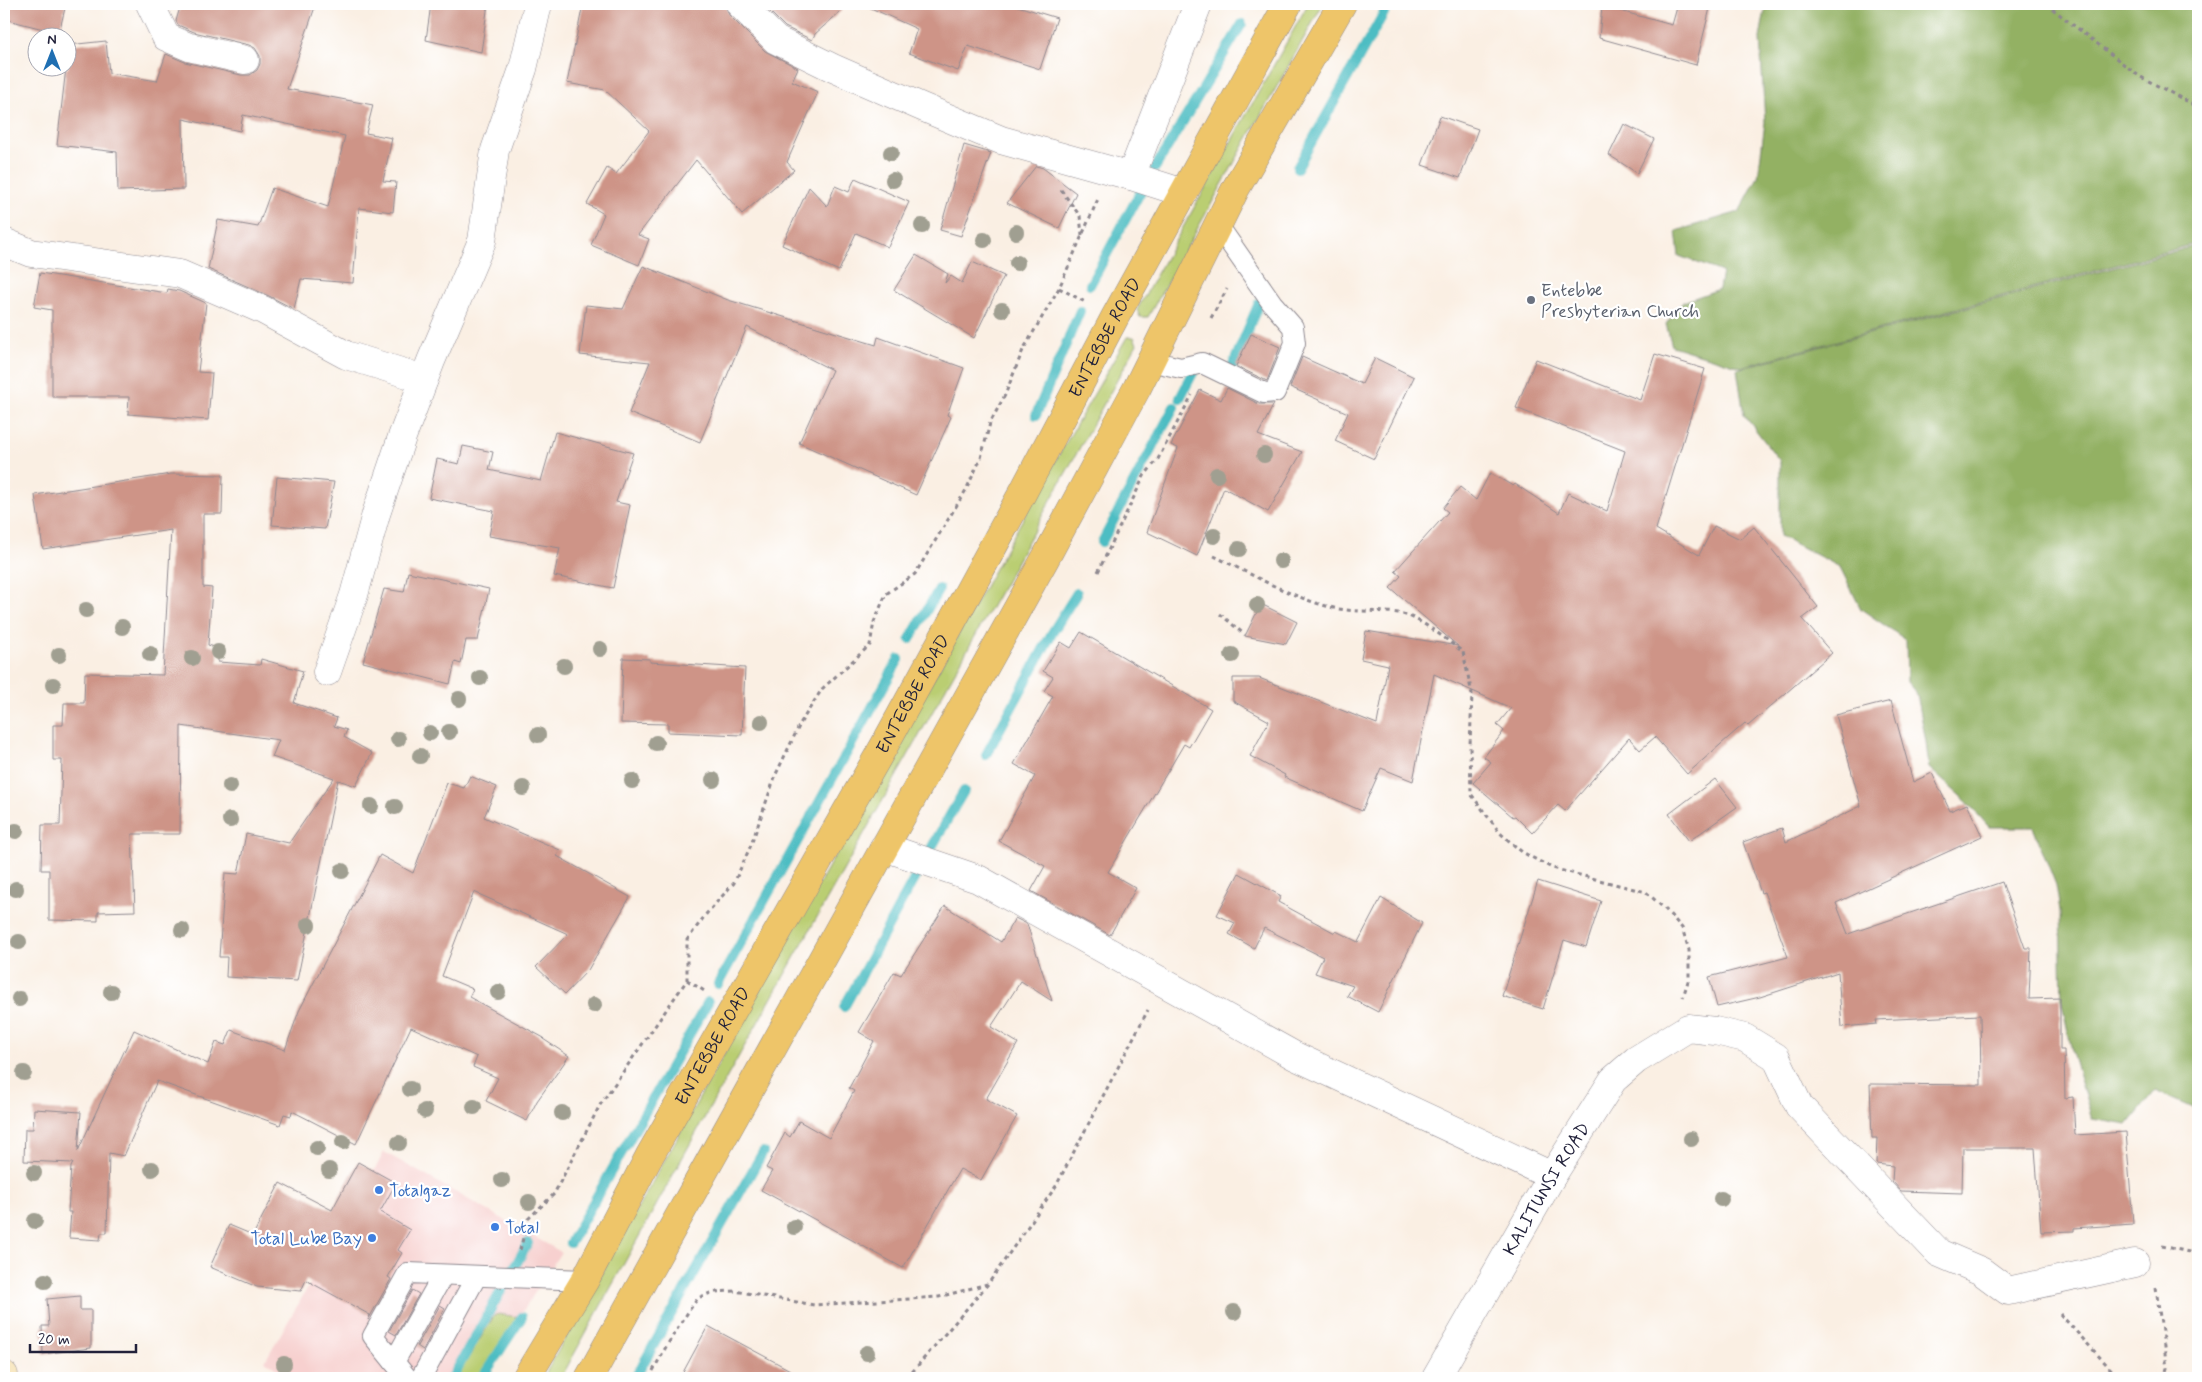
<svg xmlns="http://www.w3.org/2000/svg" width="2202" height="1382" viewBox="0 0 2202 1382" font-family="Mynerve,sans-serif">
	<rect width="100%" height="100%" fill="#fff"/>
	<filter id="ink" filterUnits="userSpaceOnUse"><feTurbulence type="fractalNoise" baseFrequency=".02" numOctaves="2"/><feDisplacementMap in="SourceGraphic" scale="10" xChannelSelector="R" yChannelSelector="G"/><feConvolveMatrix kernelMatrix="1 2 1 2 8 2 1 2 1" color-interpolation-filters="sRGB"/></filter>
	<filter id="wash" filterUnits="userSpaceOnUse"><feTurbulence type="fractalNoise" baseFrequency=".0096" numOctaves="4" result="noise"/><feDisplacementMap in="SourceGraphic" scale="20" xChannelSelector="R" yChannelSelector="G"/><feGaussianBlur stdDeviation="1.12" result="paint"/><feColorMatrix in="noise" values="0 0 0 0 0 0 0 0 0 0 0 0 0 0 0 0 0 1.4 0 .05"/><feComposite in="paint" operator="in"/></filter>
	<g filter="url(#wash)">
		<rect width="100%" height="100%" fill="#faefe3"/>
		<!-- built -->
		<polygon fill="#f7d0cf" points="384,1152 561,1252 480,1378 290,1378 265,1361 359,1200"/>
		<!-- green -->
		<g fill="#bace72" stroke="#6e7856">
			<polygon points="1308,4 1323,4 1148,317 1140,317 1137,310 1139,306"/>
			<polygon points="1127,337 1134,337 1137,344 1005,583 717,1095 561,1378 543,1378 1049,472"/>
			<polygon points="498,1314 517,1317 478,1378 456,1378 494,1316"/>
		</g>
		<!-- forest -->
		<g fill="#93b164" stroke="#5a6a50">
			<polygon points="1766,4 2198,4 2198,243 1741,367 1672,346 1666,324 1683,302 1719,289 1722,272 1679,256 1676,231 1739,212 1758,177 1765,122 1760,38"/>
			<polygon points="2198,245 2198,1110 2155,1091 2128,1125 2092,1119 2073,1055 2062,1004 2060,911 2056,885 2033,827 1989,827 1967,802 1929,768 1926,742 1917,694 1907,682 1906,640 1861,609 1840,567 1780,536 1780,461 1744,415 1737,369"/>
		</g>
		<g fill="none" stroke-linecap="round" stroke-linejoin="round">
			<!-- stream -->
			<g stroke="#4ebdc3" stroke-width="10">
				<polyline points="1155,168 1242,24"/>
				<polyline points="1297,168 1389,4"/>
				<polyline points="1090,285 1141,191"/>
				<polyline points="1227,379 1259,303"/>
				<polyline points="1180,398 1194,371"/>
				<polyline points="1036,415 1080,311"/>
				<polyline points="1102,542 1174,407"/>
				<polyline points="910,639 939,589"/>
				<polyline points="986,755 1052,633 1077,593"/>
				<polyline points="718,984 899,659"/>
				<path d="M844,1007c40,-72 78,-145 120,-216"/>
				<polyline points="570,1243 708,1002"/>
				<polyline points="452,1378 528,1243"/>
				<polyline points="482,1378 522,1317"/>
				<polyline points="635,1378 763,1152"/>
			</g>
		</g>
		<g id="blocks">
			<!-- building -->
			<g fill="#ce9487">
				<polygon points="4,4 66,4 59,33 4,19"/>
				<polygon points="181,4 316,4 287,89 373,105 366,133 392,138 383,181 396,182 393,212 359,208 353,283 301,279 294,309 269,296 208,269 218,220 258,227 272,188 328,207 345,136 243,115 240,131 183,119 184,189 118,191 117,152 57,145 66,68 68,68 68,45 106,41 109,73 157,81 166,54 185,62 241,75 250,75 257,70 260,64 260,56 255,48 249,45 194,32 178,25 176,21"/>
				<polygon points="431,4 488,4 481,52 426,40"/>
				<polygon points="583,4 725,4 729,15 765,51 798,68 792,81 818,92 787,162 794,170 742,214 696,160 638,235 649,239 639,265 591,245 604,214 587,204 607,168 616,174 649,131 605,90 567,83"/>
				<polygon points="762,4 849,4 815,34 812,40 785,27"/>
				<polygon points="862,4 1011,4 1057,18 1040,69 968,46 958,71 909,53 917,29"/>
				<polygon points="1678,4 1711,4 1696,65 1599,38 1602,6 1672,25"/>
				<polygon points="1440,116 1478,129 1460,178 1422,165"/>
				<polygon points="1624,124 1654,139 1637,173 1609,155"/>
				<polygon points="964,145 991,153 961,236 940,230"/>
				<polygon points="1036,166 1043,168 1076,193 1059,228 1007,203"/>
				<polygon points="855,178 909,202 888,247 856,233 839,271 782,245 809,187 827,206 835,186 849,192"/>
				<polygon points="916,255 948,274 945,283 951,276 962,283 972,262 1004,276 974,338 894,290"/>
				<polygon points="643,266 728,300 876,345 878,337 964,368 947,415 951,417 916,495 799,443 832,370 747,327 700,442 629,413 650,362 580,355 586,305 623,309"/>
				<polygon points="40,273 167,293 168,289 179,291 206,303 198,372 212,373 208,420 128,414 129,397 52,397 52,310 34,307"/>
				<polygon points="1251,334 1280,347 1267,381 1236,366"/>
				<polygon points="1655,354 1705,369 1656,529 1699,555 1714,526 1740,539 1754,527 1818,607 1802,619 1832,653 1748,726 1745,723 1687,774 1655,737 1640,750 1629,738 1565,811 1558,805 1532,833 1515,816 1513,817 1473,783 1491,762 1484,757 1504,731 1497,725 1511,708 1434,674 1413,781 1381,768 1362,811 1284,777 1285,775 1250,756 1269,721 1233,701 1233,678 1259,678 1377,724 1388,665 1361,659 1366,631 1458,646 1390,588 1401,576 1395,571 1448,512 1443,508 1460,487 1476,500 1490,473 1513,486 1515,484 1559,513 1568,493 1607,511 1625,451 1516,408 1536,359 1640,400"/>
				<polygon points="1302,357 1362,384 1375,358 1414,377 1374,459 1335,441 1348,413 1290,387"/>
				<polygon points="1227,388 1259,404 1274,404 1258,435 1302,452 1268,512 1224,488 1197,556 1147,532 1178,448 1171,445 1200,390 1221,400"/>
				<polygon points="555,432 633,453 616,502 630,505 613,588 554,576 560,548 489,536 494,511 429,498 437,459 459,464 463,446 493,452 489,470 541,481"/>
				<polygon points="171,474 223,475 222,514 203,514 203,587 212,588 208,645 218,648 218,662 260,665 261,659 303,671 294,703 337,718 334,726 347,730 344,737 372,753 356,786 338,780 297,981 226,977 227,957 219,957 225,873 238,874 246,834 289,843 334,778 272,757 279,740 181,726 180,834 132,834 135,911 98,912 98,921 49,920 49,870 41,870 42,825 60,825 62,760 53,760 53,725 63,725 64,703 84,703 85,673 163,675 171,530 43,549 35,495"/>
				<polygon points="277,477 334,482 325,529 272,525"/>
				<polygon points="408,572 489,589 478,640 466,640 461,664 455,662 450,684 363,662 384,589 404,592"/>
				<polygon points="1261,604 1297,622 1286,644 1245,636"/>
				<polygon points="1081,632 1211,709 1189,747 1184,744 1108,872 1136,888 1110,935 1031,891 1045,866 999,841 1035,776 1014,764 1053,696 1044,691 1053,677 1043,671 1061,642 1071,648"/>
				<polygon points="623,658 650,659 650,662 745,668 742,735 668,732 668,724 621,723"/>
				<polygon points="1891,701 1913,782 1932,773 1950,811 1967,804 1982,836 1836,903 1848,934 2002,882 2025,948 2031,948 2029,999 2060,998 2060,1050 2064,1050 2065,1098 2073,1097 2075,1135 2126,1132 2133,1224 2074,1228 2074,1231 2041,1232 2035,1148 1963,1148 1962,1193 1901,1191 1892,1181 1893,1166 1876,1164 1877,1138 1872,1138 1870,1084 1981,1085 1980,1015 1876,1020 1877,1024 1842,1027 1838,972 1760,997 1717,1007 1709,977 1788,957 1764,892 1761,893 1743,842 1782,828 1786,842 1861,806 1836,715"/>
				<polygon points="470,776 497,787 484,817 560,850 557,856 630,897 588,970 565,994 536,967 568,934 474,892 442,976 473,989 469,997 544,1038 543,1039 569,1056 537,1101 527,1121 486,1101 498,1078 473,1067 477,1057 411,1027 356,1144 292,1111 291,1116 284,1114 280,1125 157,1081 124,1156 109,1153 107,1233 101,1233 100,1240 69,1238 71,1212 68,1212 71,1167 73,1163 24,1161 25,1129 33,1129 34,1109 81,1112 78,1151 134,1030 208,1064 216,1042 225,1045 231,1030 285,1050 299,1011 380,855 413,873 447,783 464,788"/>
				<polygon points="1715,779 1737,807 1689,841 1669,814"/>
				<polygon points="1239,873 1281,896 1278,902 1335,933 1336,931 1358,942 1381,898 1422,923 1378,1012 1347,996 1353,986 1315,973 1323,957 1264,928 1254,948 1229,934 1235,923 1217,915"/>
				<polygon points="1538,881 1601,901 1586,947 1564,940 1543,1009 1502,996"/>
				<polygon points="945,906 1001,942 1015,918 1027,924 1052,1001 1021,981 991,1027 1018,1043 986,1099 1017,1116 981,1180 960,1169 903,1268 761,1190 772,1171 766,1168 785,1133 790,1137 799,1121 829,1138 854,1091 849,1088 874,1041 859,1032 894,972 901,975"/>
				<polygon points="358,1162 396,1183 380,1212 410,1230 398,1250 402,1253 388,1277 391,1279 368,1320 370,1315 306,1280 301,1291 257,1287 210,1267 229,1225 253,1235 280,1183 332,1210"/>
				<polygon points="412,1290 419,1294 396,1335 389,1331"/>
				<polygon points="80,1296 80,1310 91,1310 91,1348 43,1354 42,1326 49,1326 47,1299"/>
				<polygon points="440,1305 445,1308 423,1350 417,1346"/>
				<polygon points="708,1326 805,1378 680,1378"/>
			</g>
		</g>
	</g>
	<g filter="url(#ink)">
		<use href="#blocks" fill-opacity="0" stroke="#8e888f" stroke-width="1"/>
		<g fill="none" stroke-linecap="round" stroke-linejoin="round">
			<defs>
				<g id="lane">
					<polyline points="1150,361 1181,368 1202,363 1264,393 1275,392 1295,343 1293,327 1272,303 1217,224"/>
					<polyline points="394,1362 443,1275"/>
					<polyline points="407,1378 373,1336 408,1273 585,1280"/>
					<polyline points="421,1378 476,1277"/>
				</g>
				<g id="street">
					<polyline points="150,4 166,37 189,47 245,60"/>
					<polyline points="740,4 776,40 833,68 922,107 1001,140 1131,176 1184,193"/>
					<polyline points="1131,176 1198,4"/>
					<polyline points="4,242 31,253 180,274 263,310 346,355 424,379"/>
					<polyline points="327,672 354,595 376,514 402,437 431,361 482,241 495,150 523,69 538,4"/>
					<polyline points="884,847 978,879 1295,1056 1552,1176"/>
					<path id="s1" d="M1436,1378l116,-202 61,-96 23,-20 52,-32 27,3 30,7 31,19 23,49 140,147 42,18 27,20 127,-28"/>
				</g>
				<polyline id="secondary" points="4,1375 4,1378"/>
				<g id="highway">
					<path id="s2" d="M526,1378l59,-98 65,-125 234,-409 139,-254 92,-175 173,-313"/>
					<polyline points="589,1378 1045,559 1137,388 1236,188 1342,4"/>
				</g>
			</defs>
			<!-- lane casing -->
			<use href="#lane" stroke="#8e888f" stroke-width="22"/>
			<!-- street casing -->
			<use href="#street" stroke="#8e888f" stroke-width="29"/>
			<!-- secondary casing -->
			<use href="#secondary" stroke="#8e888f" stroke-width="29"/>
			<!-- highway casing -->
			<use href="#highway" stroke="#8e888f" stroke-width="29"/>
			<!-- path -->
			<g stroke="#8e888f" stroke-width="3" stroke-dasharray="4 4" stroke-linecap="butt">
				<polyline points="2046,4 2139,76 2198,107"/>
				<polyline points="1061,190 1080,216 1082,235"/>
				<polyline points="1059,288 1087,303"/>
				<polyline points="1211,318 1227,289"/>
				<path d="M1214,556c35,17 79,42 116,51 22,6 45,3 68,6 20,3 49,27 65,39l9,42 -2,51 1,49 29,39 22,19 30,16 94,24 20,18 16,18 7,22v28l-6,19"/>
				<polyline points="1098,572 1144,476 1158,459 1192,395"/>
				<polyline points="1220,614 1245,635"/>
				<polyline points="687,980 706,992"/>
				<polyline points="2162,1246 2198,1254"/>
				<polyline points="520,1250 528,1219 554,1194 600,1105 687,980 687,940 707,913 734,883 751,845 776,774 801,722 822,689 870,645 874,622 886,594 915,574 966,490 981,458 990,423 1005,395 1023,350 1059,288 1098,199"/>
				<polyline points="2156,1288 2167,1368 2164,1378"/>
				<polyline points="2060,1314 2119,1378"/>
				<polyline points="649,1378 667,1345 690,1309 698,1298 713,1292 735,1291 814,1305 939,1297 987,1284"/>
				<polyline points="907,1378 988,1284 1056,1186 1148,1010"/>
			</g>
			<!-- lane -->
			<use href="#lane" stroke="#fff" stroke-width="20"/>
			<!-- street -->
			<use href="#street" stroke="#fff" stroke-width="28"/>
			<!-- secondary -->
			<use href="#secondary" stroke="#f8e8c3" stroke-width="28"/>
			<!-- highway -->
			<use href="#highway" stroke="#eec569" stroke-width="28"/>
		</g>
		<!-- trees -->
		<g fill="#a09f91">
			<circle cx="891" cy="153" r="8"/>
			<circle cx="893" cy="180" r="8"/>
			<circle cx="922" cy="226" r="8"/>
			<circle cx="1016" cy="232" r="8"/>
			<circle cx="984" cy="240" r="8"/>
			<circle cx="1017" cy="263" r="8"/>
			<circle cx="1002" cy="310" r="8"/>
			<circle cx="1264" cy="455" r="8"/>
			<circle cx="1217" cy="475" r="8"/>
			<circle cx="1214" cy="536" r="8"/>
			<circle cx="1239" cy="549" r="8"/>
			<circle cx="1281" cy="561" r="8"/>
			<circle cx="1257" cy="605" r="8"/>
			<circle cx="86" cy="610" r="8"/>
			<circle cx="122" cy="627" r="8"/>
			<circle cx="600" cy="649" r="8"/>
			<circle cx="218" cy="652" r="8"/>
			<circle cx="150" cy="654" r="8"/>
			<circle cx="59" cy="655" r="8"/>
			<circle cx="1232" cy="655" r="8"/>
			<circle cx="192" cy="658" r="8"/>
			<circle cx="564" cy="666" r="8"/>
			<circle cx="480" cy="678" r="8"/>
			<circle cx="53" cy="685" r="8"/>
			<circle cx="459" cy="699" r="8"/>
			<circle cx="761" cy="722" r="8"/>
			<circle cx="449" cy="732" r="8"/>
			<circle cx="430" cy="733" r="8"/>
			<circle cx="538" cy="735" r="8"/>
			<circle cx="398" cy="739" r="8"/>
			<circle cx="656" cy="743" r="8"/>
			<circle cx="420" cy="756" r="8"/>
			<circle cx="713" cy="780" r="8"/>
			<circle cx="632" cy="781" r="8"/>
			<circle cx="230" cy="786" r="8"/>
			<circle cx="523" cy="788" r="8"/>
			<circle cx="371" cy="806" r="8"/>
			<circle cx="395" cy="807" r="8"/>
			<circle cx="230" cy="820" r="8"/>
			<circle cx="16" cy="831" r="8"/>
			<circle cx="342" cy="871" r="8"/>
			<circle cx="16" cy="889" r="8"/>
			<circle cx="308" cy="925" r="8"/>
			<circle cx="182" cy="930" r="8"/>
			<circle cx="19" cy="942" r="8"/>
			<circle cx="111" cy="992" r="8"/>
			<circle cx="498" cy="992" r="8"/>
			<circle cx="19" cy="999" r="8"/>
			<circle cx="594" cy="1005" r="8"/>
			<circle cx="24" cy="1073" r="8"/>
			<circle cx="410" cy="1089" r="8"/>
			<circle cx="474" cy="1107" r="8"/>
			<circle cx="425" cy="1111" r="8"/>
			<circle cx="562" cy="1113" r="8"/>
			<circle cx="1691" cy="1139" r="8"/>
			<circle cx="343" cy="1142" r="8"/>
			<circle cx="399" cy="1143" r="8"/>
			<circle cx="317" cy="1148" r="8"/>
			<circle cx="152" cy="1169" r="8"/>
			<circle cx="329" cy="1170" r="8"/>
			<circle cx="34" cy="1173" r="8"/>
			<circle cx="502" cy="1180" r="8"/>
			<circle cx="1721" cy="1199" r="8"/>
			<circle cx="529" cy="1202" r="8"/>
			<circle cx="35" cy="1221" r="8"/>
			<circle cx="794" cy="1227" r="8"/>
			<circle cx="45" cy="1281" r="8"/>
			<circle cx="1234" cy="1312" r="8"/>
			<circle cx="867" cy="1353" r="8"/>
			<circle cx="284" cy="1364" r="8"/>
		</g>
	</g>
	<!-- markers -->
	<circle fill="#6b7280" stroke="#fff" stroke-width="2" cx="1531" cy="300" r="5"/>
	<g fill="#3f7fe0" stroke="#fff" stroke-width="2">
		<circle cx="379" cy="1190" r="5"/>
		<circle cx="495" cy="1227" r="5"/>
		<circle cx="372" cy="1238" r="5"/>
	</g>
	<g text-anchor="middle" stroke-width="4.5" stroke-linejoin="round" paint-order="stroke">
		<!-- worship labels -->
		<g font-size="18" fill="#5b616d" stroke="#fff" text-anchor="start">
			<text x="1541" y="296">Entebbe<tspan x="1541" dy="21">Presbyterian Church</tspan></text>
		</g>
		<!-- street labels -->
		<g font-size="18" fill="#22223b" stroke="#fff">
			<text dy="6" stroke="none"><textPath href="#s2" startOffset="1191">ENTEBBE ROAD</textPath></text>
			<text dy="6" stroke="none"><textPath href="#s2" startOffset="786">ENTEBBE ROAD</textPath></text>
			<text dy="6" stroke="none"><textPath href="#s2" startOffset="381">ENTEBBE ROAD</textPath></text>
			<text dy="6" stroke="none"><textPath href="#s1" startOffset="219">KALITUNSI ROAD</textPath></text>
		</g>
		<!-- shop labels -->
		<g font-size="18" fill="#366cbe" stroke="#fff" text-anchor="start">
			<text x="389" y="1196">Totalgaz</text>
			<text x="505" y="1233">Total</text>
			<text x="362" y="1244" text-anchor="end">Total Lube Bay</text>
		</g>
	</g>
	<!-- margin -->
	<rect width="2202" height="1382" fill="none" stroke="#fff" stroke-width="20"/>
	<!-- north arrow -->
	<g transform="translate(52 52)"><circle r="24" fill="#ffffff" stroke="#a7a7b1"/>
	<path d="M0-4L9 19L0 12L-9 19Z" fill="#1f6fb2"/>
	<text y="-8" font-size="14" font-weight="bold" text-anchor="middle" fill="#22223b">N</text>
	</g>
	<!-- scale -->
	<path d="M30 1344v8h106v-8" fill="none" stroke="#22223b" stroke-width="2.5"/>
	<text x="38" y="1344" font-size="15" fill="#22223b" stroke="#ffffff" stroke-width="4" paint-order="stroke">20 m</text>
</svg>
